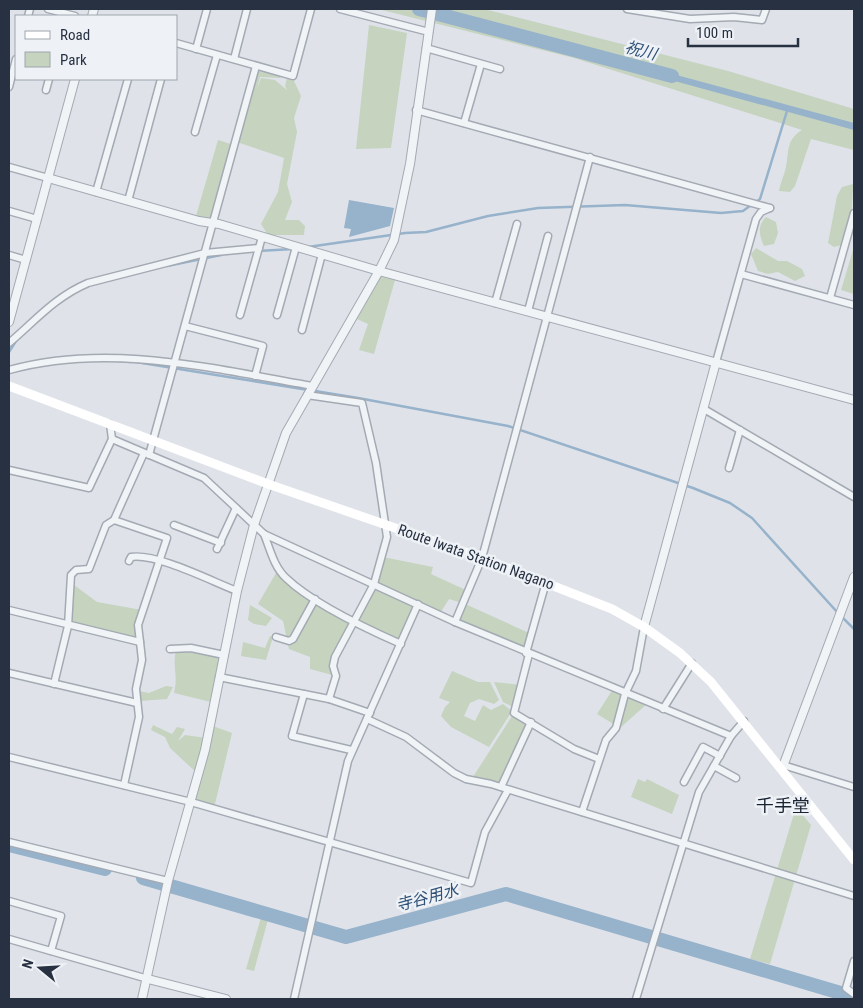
<svg xmlns="http://www.w3.org/2000/svg" width="863" height="1008" viewBox="0 0 863 1008" font-family="'Roboto Condensed','Noto Sans JP',sans-serif">
	<rect width="100%" height="100%" fill="#dfe3e9"/>
	<!-- green -->
	<g fill="#c5d3bf">
		<path d="M378,9h106l244,62 126,38v41l-43,-11 -16,47 -5,6 -11,-1c1,-7 4,-13 6,-20 5,-17 -1,-30 17,-41l-228,-72z"/>
		<polygon points="369,25 407,33 391,148 356,149"/>
		<polygon points="254,71 282,75 280,78 260,77 257,89 261,78 275,80 287,90 285,86 287,78 294,81 301,96 294,118 297,132 287,184 292,202 285,220 299,220 305,226 304,235 268,235 261,224 278,192 284,158 237,142"/>
		<polygon points="218,140 234,145 213,221 196,216"/>
		<polygon points="853,184 852,208 842,245 834,247 828,243 837,196 842,187"/>
		<path d="M766,217l10,5 2,11 -4,11 -10,2c-5,-11 -7,-20 2,-29z"/>
		<polygon points="854,247 854,294 841,290"/>
		<polygon points="756,248 778,261 787,261 802,269 805,276 795,281 778,272 768,274 758,271 751,254"/>
		<polygon points="381,277 395,280 374,354 359,350 368,324 357,319"/>
		<polygon points="383,557 433,567 431,574 468,591 463,603 529,633 526,653 455,622 462,603 449,599 439,615 418,605 401,644 353,621 335,657 336,676 310,669 310,657 289,649 283,621 258,604 276,573 353,620 371,588 406,600 374,584"/>
		<polygon points="70,582 97,602 142,610 140,642 68,624"/>
		<polygon points="250,605 272,618 266,626 254,624 248,620"/>
		<polygon points="270,636 273,637 266,660 241,656 243,642 265,648"/>
		<path d="M177,648l41,6 5,4 -12,44 -37,-9c5,-19 -3,-28 3,-45z"/>
		<polygon points="452,671 478,682 490,682 499,700 494,704 479,699 470,703 464,716 475,721 483,705 491,710 503,704 512,711 489,747 451,727 441,716 445,707 450,702 439,698"/>
		<polygon points="494,682 521,685 515,708 503,702"/>
		<polygon points="166,686 173,687 167,699 140,701 139,691 149,693"/>
		<polygon points="613,689 625,694 619,721 628,697 648,703 620,728 597,714"/>
		<polygon points="514,713 531,722 501,787 471,780"/>
		<polygon points="153,725 172,734 177,727 185,729 178,741 185,735 207,738 210,725 232,733 214,808 191,802 198,774 170,748 165,737 151,730"/>
		<polygon points="638,779 645,782 647,779 679,795 672,814 631,797"/>
		<polygon points="796,807 811,825 770,964 750,959"/>
		<polygon points="262,914 269,916 254,971 246,969"/>
	</g>
	<!-- water -->
	<g fill="#97b2cb">
		<polygon points="658,70 854,123 854,130 649,74"/>
		<polygon points="349,200 394,208 390,226 349,237 351,229 344,228"/>
	</g>
	<g fill="none" stroke-linecap="round" stroke-linejoin="round">
		<!-- stream -->
		<g stroke="#97b2cb" stroke-width="2.5">
			<polyline points="756,202 760,199 787,111"/>
			<polyline points="308,247 405,233 426,232 488,216 538,208 625,205 721,213 743,211 751,205"/>
			<polyline points="258,251 293,249"/>
			<polyline points="167,266 221,255"/>
			<polyline points="9,352 16,341"/>
			<polyline points="119,361 131,362"/>
			<polyline points="136,362 358,398 508,426 693,488 730,503 752,518 838,613"/>
			<polyline points="842,617 854,629"/>
		</g>
		<!-- river -->
		<g stroke="#97b2cb" stroke-width="14">
			<polyline points="419,9 672,76"/>
			<polyline points="9,845 105,869"/>
			<polyline points="143,878 346,937 506,894 844,994 852,999"/>
		</g>
		<defs>
			<g id="minor">
				<polyline points="48,9 75,16"/>
				<polyline points="340,9 429,32"/>
				<polyline points="627,9 690,19 734,17 762,20 766,9"/>
				<polyline points="28,16 30,9"/>
				<polyline points="176,43 293,76 311,9"/>
				<polyline points="426,48 500,69"/>
				<polyline points="196,49 207,9"/>
				<polyline points="234,59 247,9"/>
				<polyline points="9,87 16,59"/>
				<polyline points="46,90 49,79"/>
				<polyline points="416,110 770,208"/>
				<polyline points="464,123 481,64"/>
				<polyline points="195,132 217,55"/>
				<polyline points="9,167 48,178"/>
				<polyline points="96,192 128,79"/>
				<polyline points="128,201 161,79"/>
				<polyline points="9,211 37,219"/>
				<polyline points="9,255 26,260"/>
				<polyline points="741,274 854,305"/>
				<polyline points="830,298 854,213"/>
				<polyline points="495,303 517,224"/>
				<polyline points="528,311 548,236"/>
				<polyline points="240,315 262,237"/>
				<polyline points="277,315 296,247"/>
				<polyline points="185,326 263,346 255,376"/>
				<polyline points="302,330 322,254"/>
				<path d="M9,343c26,-22 46,-46 79,-60l117,-30 54,-5"/>
				<polyline points="716,362 756,219 761,212 770,208"/>
				<path d="M9,370c100,-28 204,-1 304,16"/>
				<polyline points="307,395 362,403 376,463 387,537 374,584 335,657 333,666 336,676 329,699"/>
				<polyline points="704,409 854,497"/>
				<polyline points="112,439 204,478 264,534 455,622 731,736"/>
				<polyline points="149,455 256,66"/>
				<polyline points="729,468 740,430"/>
				<polyline points="9,470 89,488 112,439 110,424"/>
				<polyline points="174,525 221,543"/>
				<path d="M264,534c6,15 10,33 22,44 27,26 81,51 115,66"/>
				<polyline points="217,549 236,508"/>
				<path d="M129,561l2,-4c26,-4 80,24 106,34"/>
				<polyline points="9,610 140,642 138,625 167,538 114,520"/>
				<polyline points="455,622 482,558 590,157"/>
				<polyline points="276,637 289,641 293,639 315,599"/>
				<polyline points="170,649 191,648 224,655"/>
				<polyline points="526,653 546,582"/>
				<polyline points="529,654 514,713 574,749 599,759"/>
				<polyline points="9,673 137,703"/>
				<polyline points="219,677 329,699 370,713"/>
				<polyline points="54,684 68,626 71,575 76,570 89,569 106,525 114,520 144,453"/>
				<polyline points="304,694 292,736 351,750"/>
				<polyline points="663,709 692,663"/>
				<polyline points="367,719 406,737 454,773 466,779 491,784 854,896"/>
				<polyline points="9,757 191,802 471,883 485,832 508,790"/>
				<polyline points="783,765 854,787"/>
				<polyline points="714,766 736,778"/>
				<polyline points="684,782 703,747 720,756"/>
				<polyline points="124,785 139,717 136,689 142,660 140,642"/>
				<polyline points="501,787 531,722"/>
				<polyline points="582,812 606,740 616,728 625,694 636,671 644,627"/>
				<polyline points="9,842 168,881"/>
				<polyline points="9,901 61,916 51,951"/>
				<polyline points="9,939 148,979"/>
				<polyline points="854,961 846,988 854,994"/>
				<polyline points="294,999 348,761 418,604"/>
				<polyline points="636,999 699,792 731,736 744,721"/>
			</g>
			<g id="tertiary">
				<polyline points="92,16 94,9"/>
				<polyline points="48,178 199,221 219,224 379,271 854,400"/>
				<polyline points="9,322 75,79"/>
				<polyline points="644,627 716,362"/>
				<polyline points="782,769 854,577"/>
				<polyline points="148,979 226,999"/>
				<polyline points="142,999 168,881 205,750 237,591 254,525 286,433 379,271 394,240 410,164 432,9"/>
			</g>
		</defs>
		<!-- minor casing -->
		<use href="#minor" stroke="#a4aab3" stroke-width="9"/>
		<!-- tertiary casing -->
		<use href="#tertiary" stroke="#a4aab3" stroke-width="10"/>
		<!-- minor -->
		<use href="#minor" stroke="#f1f4f7" stroke-width="6"/>
		<!-- tertiary -->
		<use href="#tertiary" stroke="#f1f4f7" stroke-width="8"/>
		<!-- secondary -->
		<polyline stroke="#fff" stroke-width="9" points="9,386 268,484 482,558 612,609 644,627 680,653 711,682 854,860"/>
	</g>
	<g text-anchor="middle" stroke-width="5" stroke-linejoin="round" paint-order="stroke">
		<!-- street labels -->
		<g font-size="15" fill="#273141" stroke="#eef2f6">
			<text transform="translate(476 557) rotate(20)" y="5">Route Iwata Station Nagano</text>
		</g>
		<!-- water labels -->
		<g font-size="16" font-style="italic" fill="#2f5177" stroke="#eef2f6">
			<text transform="translate(641 50) rotate(15)" y="6">祝川</text>
			<text transform="translate(427 897) rotate(-15)" y="6">寺谷用水</text>
		</g>
		<!-- quarter labels -->
		<g font-size="18" fill="#192231" stroke="#eef2f6">
			<text x="783" y="812">千手堂</text>
		</g>
	</g>
	<!-- border -->
	<rect width="863" height="1008" fill="none" stroke="#273141" stroke-width="20"/>
	<!-- legend -->
	<rect x="15" y="15" width="162" height="65" fill="#eef2f6" stroke="#9ea5ae"/>
	<rect x="25" y="31" width="25" height="8" fill="#ffffff" stroke="#9ea5ae"/>
	<text x="60" y="40" font-size="15" fill="#273141">Road</text>
	<rect x="25" y="52" width="25" height="15" fill="#c5d3bf" stroke="#9ea5ae"/>
	<text x="60" y="65" font-size="15" fill="#273141">Park</text>
	<!-- north arrow -->
	<g transform="translate(40 968) rotate(288)" stroke="#eef2f6" stroke-width="4" paint-order="stroke">
	<path d="M0-4L9 19L0 12L-9 19Z" fill="#273141"/>
	<text y="-8" font-size="14" font-weight="bold" text-anchor="middle" fill="#273141">N</text>
	</g>
	<!-- scale -->
	<path d="M688 38v8h110v-8" fill="none" stroke="#273141" stroke-width="2.5"/>
	<text x="696" y="38" font-size="15" fill="#273141" stroke="#eef2f6" stroke-width="4" paint-order="stroke">100 m</text>
</svg>
